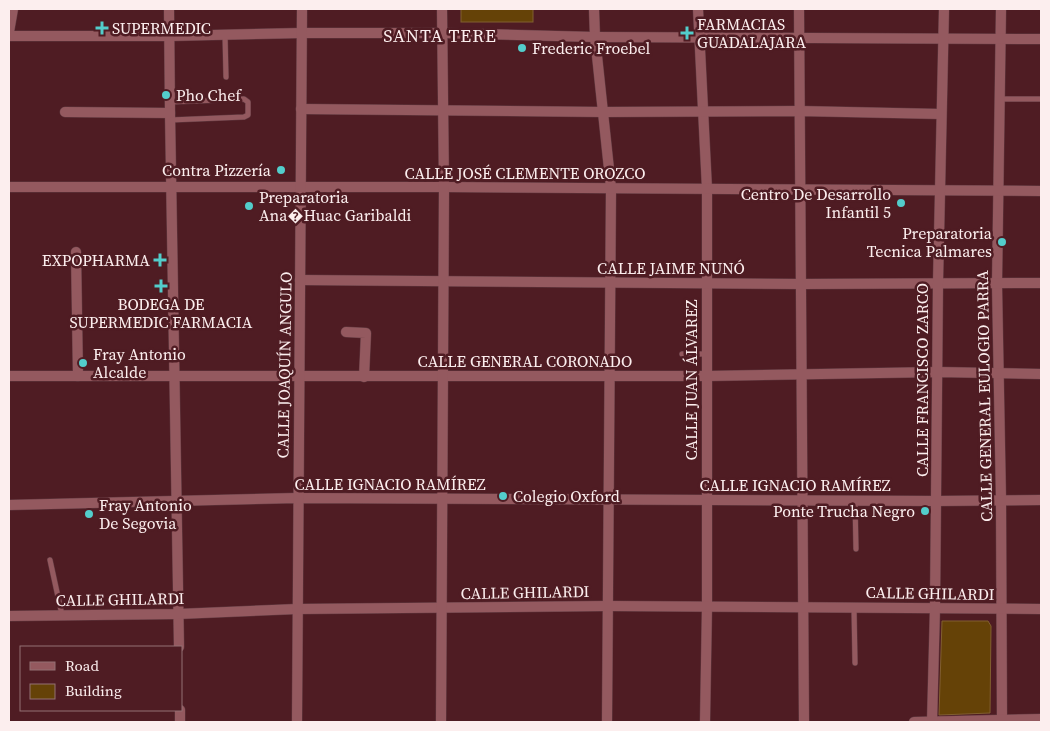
<svg xmlns="http://www.w3.org/2000/svg" width="1050" height="731" viewBox="0 0 1050 731" font-family="'Source Serif 4',serif">
	<rect width="100%" height="100%" fill="#4f1c23"/>
	<!-- building -->
	<g fill="#654207" stroke="#815f30">
		<rect x="461" y="9" width="72" height="13"/>
		<polygon points="942,621 988,621 991,626 990,713 939,715"/>
	</g>
	<g fill="none" stroke-linecap="round" stroke-linejoin="round">
		<defs>
			<g id="lane">
				<polyline points="225,35 226,77"/>
				<polyline points="999,99 1041,99"/>
				<polyline points="169,102 244,99 248,102 248,115 244,117 170,120"/>
				<polyline points="682,354 707,354"/>
				<polyline points="855,501 856,549"/>
				<polyline points="50,560 62,615"/>
				<polyline points="854,608 855,663"/>
			</g>
			<g id="street">
				<polyline points="169,9 170,113 179,647"/>
				<polyline points="594,9 595,37 611,188 607,722"/>
				<polyline points="698,9 707,189 707,606 705,722"/>
				<polyline points="799,9 804,722"/>
				<polyline points="1001,9 997,284 1001,500 1002,722"/>
				<polyline points="9,32 13,9"/>
				<polyline points="9,36 169,36 302,33 443,33 595,37 1041,39"/>
				<polyline points="301,109 603,112 799,111 941,114"/>
				<polyline points="65,112 170,113"/>
				<polyline points="9,187 444,187 1041,191"/>
				<polyline points="76,252 78,376"/>
				<polyline points="300,280 802,284 1041,283"/>
				<polyline points="346,332 366,333 364,377"/>
				<polyline points="9,376 707,376 938,372 1041,374"/>
				<polyline points="9,505 297,498 936,501 1041,500"/>
				<polyline points="9,616 178,614 297,609 608,606 1041,609"/>
				<polyline points="180,710 180,722"/>
				<path d="M297,722c1,-238 4,-475 5,-713"/>
				<polyline points="441,722 444,187 442,9"/>
				<polyline points="914,722 1041,719"/>
				<polyline points="932,722 935,607 938,283 944,9"/>
			</g>
		</defs>
		<!-- lane casing -->
		<use href="#lane" stroke="#623b42" stroke-width="6"/>
		<!-- street casing -->
		<use href="#street" stroke="#623b42" stroke-width="11"/>
		<!-- lane -->
		<use href="#lane" stroke="#94595f" stroke-width="5"/>
		<!-- street -->
		<use href="#street" stroke="#94595f" stroke-width="10"/>
	</g>
	<!-- markers -->
	<g fill="#53cdcb" stroke="#4f1c23" stroke-width="2">
		<path d="M99.5 20.5h5v5h5v5h-5v5h-5v-5h-5v-5h5z"/>
		<path d="M684.5 25.5h5v5h5v5h-5v5h-5v-5h-5v-5h5z"/>
		<circle cx="522" cy="48" r="5"/>
		<circle cx="166" cy="95" r="5"/>
		<circle cx="281" cy="170" r="5"/>
		<circle cx="901" cy="203" r="5"/>
		<circle cx="249" cy="206" r="5"/>
		<circle cx="1002" cy="242" r="5"/>
		<path d="M157.5 252.5h5v5h5v5h-5v5h-5v-5h-5v-5h5z"/>
		<path d="M158.5 278.5h5v5h5v5h-5v5h-5v-5h-5v-5h5z"/>
		<circle cx="83" cy="363" r="5"/>
		<circle cx="503" cy="496" r="5"/>
		<circle cx="925" cy="511" r="5"/>
		<circle cx="89" cy="514" r="5"/>
	</g>
	<g text-anchor="middle" stroke-width="5" stroke-linejoin="round" paint-order="stroke">
		<!-- poi labels -->
		<g font-size="16" fill="#fceeee" stroke="#4f1c23" text-anchor="start">
			<text x="697" y="30">FARMACIAS<tspan x="697" dy="18">GUADALAJARA</tspan></text>
			<text x="112" y="34">SUPERMEDIC</text>
			<text x="532" y="54">Frederic Froebel</text>
			<text x="176" y="101">Pho Chef</text>
			<text x="271" y="176" text-anchor="end">Contra Pizzería</text>
			<text x="891" y="200" text-anchor="end">Centro De Desarrollo<tspan x="891" dy="18">Infantil 5</tspan></text>
			<text x="259" y="203">Preparatoria<tspan x="259" dy="18">Ana�Huac Garibaldi</tspan></text>
			<text x="992" y="239" text-anchor="end">Preparatoria<tspan x="992" dy="18">Tecnica Palmares</tspan></text>
			<text x="150" y="266" text-anchor="end">EXPOPHARMA</text>
			<text x="161" y="310" text-anchor="middle">BODEGA DE<tspan x="161" dy="18">SUPERMEDIC FARMACIA</tspan></text>
			<text x="93" y="360">Fray Antonio<tspan x="93" dy="18">Alcalde</tspan></text>
			<text x="513" y="502">Colegio Oxford</text>
			<text x="99" y="511">Fray Antonio<tspan x="99" dy="18">De Segovia</tspan></text>
			<text x="915" y="517" text-anchor="end">Ponte Trucha Negro</text>
		</g>
		<!-- street labels -->
		<g font-size="16" fill="#fceeee" stroke="#4f1c23">
			<text x="525" y="179">CALLE JOSÉ CLEMENTE OROZCO</text>
			<text x="671" y="274">CALLE JAIME NUNÓ</text>
			<text x="525" y="367">CALLE GENERAL CORONADO</text>
			<text transform="translate(284 365) rotate(-89)" y="6">CALLE JOAQUÍN ANGULO</text>
			<text transform="translate(691 380) rotate(-90)" y="6">CALLE JUAN ÁLVAREZ</text>
			<text transform="translate(922 380) rotate(-90)" y="6">CALLE FRANCISCO ZARCO</text>
			<text transform="translate(984 396) rotate(-91)" y="6">CALLE GENERAL EULOGIO PARRA</text>
			<text x="390" y="490">CALLE IGNACIO RAMÍREZ</text>
			<text x="795" y="491">CALLE IGNACIO RAMÍREZ</text>
			<text transform="translate(525 592) rotate(-1)" y="6">CALLE GHILARDI</text>
			<text transform="translate(930 593) rotate(1)" y="6">CALLE GHILARDI</text>
			<text transform="translate(120 599) rotate(-1)" y="6">CALLE GHILARDI</text>
		</g>
		<!-- neighbourhood labels -->
		<g font-size="18" letter-spacing="1" fill="#fceeee" stroke="#4f1c23">
			<text x="440" y="42">SANTA TERE</text>
		</g>
	</g>
	<!-- border -->
	<rect width="1050" height="731" fill="none" stroke="#fceeee" stroke-width="20"/>
	<!-- legend -->
	<rect x="20" y="646" width="162" height="65" fill="#4f1c23" stroke="#947074"/>
	<rect x="30" y="662" width="25" height="8" fill="#94595f" stroke="#947074"/>
	<text x="65" y="671" font-size="15" fill="#fceeee">Road</text>
	<rect x="30" y="684" width="25" height="15" fill="#654207" stroke="#947074"/>
	<text x="65" y="696" font-size="15" fill="#fceeee">Building</text>
</svg>
